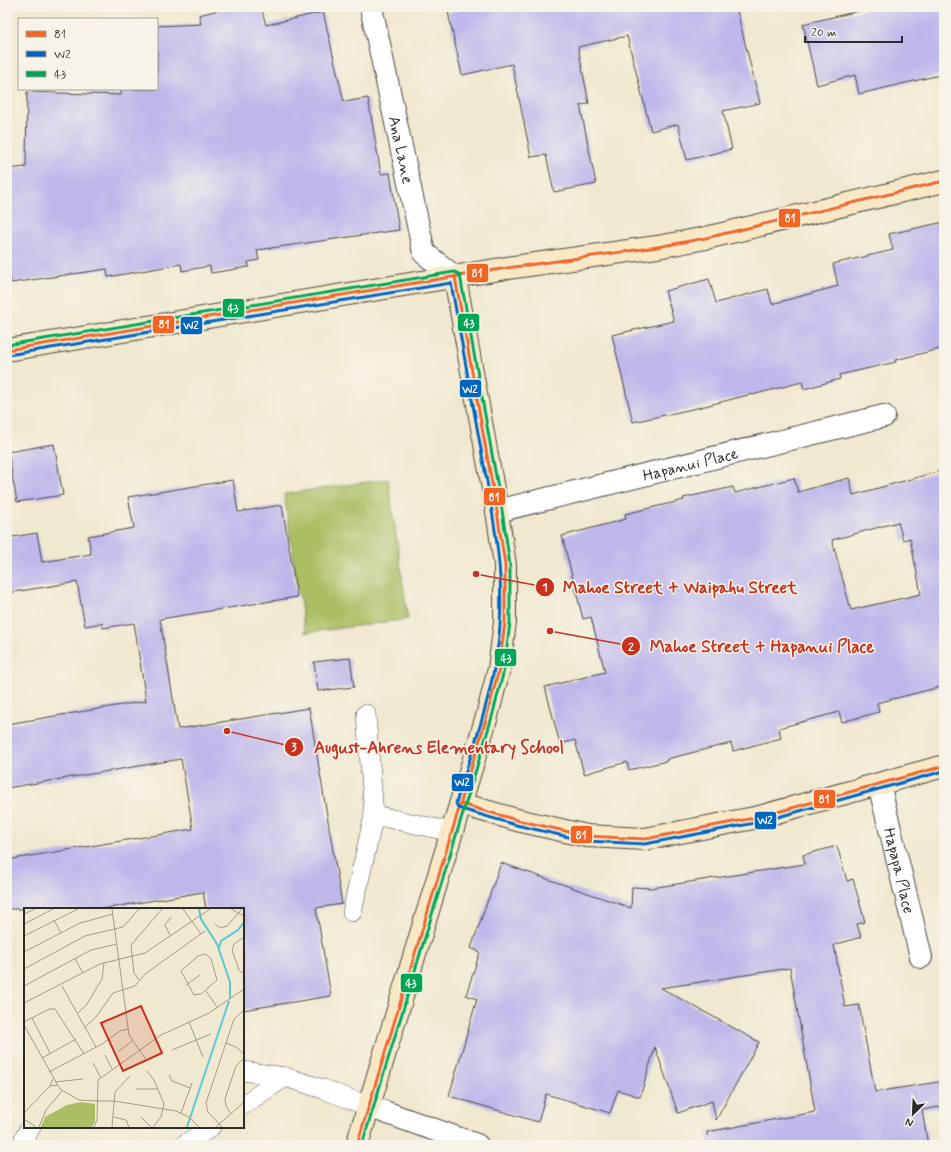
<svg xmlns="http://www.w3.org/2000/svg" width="951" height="1152" viewBox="0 0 951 1152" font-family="Mynerve,sans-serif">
	<rect width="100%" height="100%" fill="#f7f3e8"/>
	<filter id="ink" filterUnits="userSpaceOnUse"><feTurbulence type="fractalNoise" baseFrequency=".025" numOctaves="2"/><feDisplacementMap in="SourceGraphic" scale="8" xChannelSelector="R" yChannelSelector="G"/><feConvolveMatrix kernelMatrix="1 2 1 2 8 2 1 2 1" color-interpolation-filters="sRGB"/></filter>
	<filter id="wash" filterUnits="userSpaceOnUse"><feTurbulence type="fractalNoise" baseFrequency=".012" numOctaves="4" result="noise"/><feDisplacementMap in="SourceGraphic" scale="16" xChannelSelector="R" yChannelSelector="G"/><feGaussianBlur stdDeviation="0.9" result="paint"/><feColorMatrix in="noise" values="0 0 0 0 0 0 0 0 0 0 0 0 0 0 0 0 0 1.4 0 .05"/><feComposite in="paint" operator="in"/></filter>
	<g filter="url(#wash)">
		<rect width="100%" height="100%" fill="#f0e8cf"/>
		<!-- green -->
		<polygon fill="#aabf64" stroke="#6a7548" points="388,479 408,619 305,633 284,494"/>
		<g id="blocks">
			<!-- building -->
			<g fill="#beb7eb" fill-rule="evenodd">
				<polygon points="231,7 261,7 266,25 323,12 344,102 368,98 381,174 390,173 399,230 257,250 259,260 248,262 249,267 211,273 210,266 182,271 181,264 108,277 107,269 11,283 7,257 7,169 26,167 27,92 121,95 121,89 157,89 157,26 201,24 199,15"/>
				<polygon points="472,7 736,7 760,103 723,111 732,149 687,160 678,124 651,131 627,36 578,47 589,104 580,105 596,184 554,192 546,155 531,157 512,64 462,75 448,12"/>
				<polygon points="876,7 944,7 944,74 859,94 855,75 817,85 803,24"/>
				<polygon points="944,222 944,348 895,360 896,362 839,375 840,379 804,389 802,382 752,395 752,394 697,408 633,422 612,335 674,321 665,291 709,279 716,303 768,289 772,304 838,286 833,264 893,250 889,234"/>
				<polygon points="54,444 63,495 17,502 8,452"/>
				<path d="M944,470v216l-67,17 2,9 -37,10 -3,-10 -60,16 2,10 -48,13 -2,-8 -64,16v2l-38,9 -2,-8 -43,12 -9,-34 -15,4 -15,-57 60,-15 -14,-55 -8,2 -21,-83 64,-17 -1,-5 59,-14 -1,-2 50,-11 2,6 59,-15 4,14 51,-14 4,17zM898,522l5,18 7,-2 11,56 -70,16 -19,-70z"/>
				<polygon points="233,480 238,512 282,505 297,597 160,619 178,729 309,708 342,904 316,908 331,996 243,1010 243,909 206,909 203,892 102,909 7,909 7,860 193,829 181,759 7,788 7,724 146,701 134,623 103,628 102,623 85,626 77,582 7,593 7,538 37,533 42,562 91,554 88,536 134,528 128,497"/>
				<polygon points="350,658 354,687 318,691 314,662"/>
				<polygon points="837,846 847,881 853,879 865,922 857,924 861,937 834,945 845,1007 859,1005 875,1092 944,1081 944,1106 922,1110 928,1145 708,1145 707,1132 815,1112 790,968 661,988 759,1042 716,1120 712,1101 678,1113 655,1047 640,1097 618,1090 610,1113 546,1094 538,1122 449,1096 477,999 466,995 480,952 471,948 501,863 631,908 632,887 651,888 805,864 803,855"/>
			</g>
		</g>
	</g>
	<g filter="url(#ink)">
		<use href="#blocks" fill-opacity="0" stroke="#494744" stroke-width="1"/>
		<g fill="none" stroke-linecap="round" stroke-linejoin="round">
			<defs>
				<g id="lane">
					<polyline points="366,714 374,815 452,832"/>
					<polyline points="352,912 374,815"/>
					<polyline points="243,1071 285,1077 323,1089 368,1106"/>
					<polyline points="243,1105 285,1077"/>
					<polyline points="23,1145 24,1138 31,1127"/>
					<polyline points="184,1145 211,1127"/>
				</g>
				<g id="street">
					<path id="s1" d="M371,7l53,246 31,24"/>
					<path id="s2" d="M497,511l387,-95"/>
					<path id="s3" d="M879,784l42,173"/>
					<polyline points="368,1106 477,1145"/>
				</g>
				<g id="secondary">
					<polyline points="7,350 507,268 657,247 706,238 944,181"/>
					<polyline points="461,804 517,820 587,836 645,839 759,817 944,766"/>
					<polyline points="357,1145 487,716 499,669 505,622 505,565 497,511 455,277"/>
				</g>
			</defs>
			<!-- lane casing -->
			<use href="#lane" stroke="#494744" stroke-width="20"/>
			<!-- street casing -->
			<use href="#street" stroke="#494744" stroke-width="24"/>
			<!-- secondary casing -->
			<use href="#secondary" stroke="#494744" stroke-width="24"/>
			<!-- lane -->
			<use href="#lane" stroke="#fff" stroke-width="19"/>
			<!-- street -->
			<use href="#street" stroke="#fff" stroke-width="22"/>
			<!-- secondary -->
			<use href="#secondary" stroke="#f8e8c3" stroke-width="22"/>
			<defs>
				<g id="bus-1">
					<polyline points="7,350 507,268 657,247 706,238 944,181"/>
					<polyline points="461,804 517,820 587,836 645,839 759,817 944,766"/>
					<polyline points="357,1145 487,716 499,669 505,622 505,565 497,511 455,277"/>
				</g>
				<path id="bus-2" d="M8,355l443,-72c10,53 19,107 29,161 12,65 27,134 18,201 -7,54 -26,106 -42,158l2,5 58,17 70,16 59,3 115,-22 184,-51"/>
				<polyline id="bus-3" points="7,345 454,272 457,273 460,275 502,510 510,565 510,623 504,670 492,717 362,1145"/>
			</defs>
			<!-- bus-1 casing -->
			<use href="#bus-1" stroke="#f7f3e8" stroke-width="6"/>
			<!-- bus-2 casing -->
			<use href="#bus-2" stroke="#f7f3e8" stroke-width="6"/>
			<!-- bus-3 casing -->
			<use href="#bus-3" stroke="#f7f3e8" stroke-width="6"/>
			<!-- bus-1 -->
			<use href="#bus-1" stroke="#f26522" stroke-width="3"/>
			<!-- bus-2 -->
			<use href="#bus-2" stroke="#0065bd" stroke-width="3"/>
			<!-- bus-3 -->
			<use href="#bus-3" stroke="#00a651" stroke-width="3"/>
		</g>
	</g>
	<g text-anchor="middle" stroke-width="3" stroke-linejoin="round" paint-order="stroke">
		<!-- street labels -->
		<g font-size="16" fill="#2b2b2b" stroke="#f7f3e8">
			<text dy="6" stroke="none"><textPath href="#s1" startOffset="146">Ana Lane</textPath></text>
			<text dy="6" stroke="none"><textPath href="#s2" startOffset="199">Hapanui Place</textPath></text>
			<text dy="6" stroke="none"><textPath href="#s3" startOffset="89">Hapapa Place</textPath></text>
		</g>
	</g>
	<!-- overview -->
	<g transform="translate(24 908)">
		<rect width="220" height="220" fill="#f0e8cf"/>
		<path d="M57,194l14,2v18l-3,5h-51l4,-10 22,-12z" fill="#aabf64"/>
		<path fill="none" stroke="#5cc7d5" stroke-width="2" d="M175,1l2,10 16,25 13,38v16M195,40l2,-7 17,-11 6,-8M163,219l42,-126"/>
		<path fill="none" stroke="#a19c8d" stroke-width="1" d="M88,1l17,126 18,26M159,1l18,25M207,1l13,7M0,6l11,-5M30,12l7,13M0,16l29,-15M191,16l5,4 7,-2 15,-17M146,27l-5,-10 6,-8M0,28l54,-27M220,29l-10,7 -2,6 7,20 5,4M0,44l56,-29 33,-9M182,46l5,5 6,21 -16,14 -7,1 -13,-24 17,-15zM51,51l8,14M0,61l61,-33 38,-9 16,-18M115,72l-5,-7 -3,-28 31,-36M162,77l14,-10M0,78l67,-36 26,-6M38,78l34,61M182,83l11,16M0,95l76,-39 45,-11 65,-44M53,106l10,-10 15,-25 2,-16M8,110l18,35M0,114l25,-13h6l29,45M165,114l14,35M0,117l36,64 19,11 17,1M61,119l11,-10 17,-24 22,-7 10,-12 60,-43M202,135l10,4 8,7M148,142l39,-16M94,144l14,-11M81,147l7,14M18,150l34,-19M69,155l8,15M123,163l7,9 10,24 -3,13 -8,10M25,164l53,-28 18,-13 8,-2M145,167l3,6 18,7M29,171l-3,7 7,-1M31,174l28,-3M112,181h22M72,193h18l62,10 13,6 10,10M0,205l26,-27M157,205l11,-30M207,206l-5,-8 -1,-7 11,-33 8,-8M90,209l12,3 3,7M117,209l10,10M0,211l12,8M15,219l7,-17 16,-19M70,219l3,-7 1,-40 63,-45 48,-22 35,-24M88,219l3,-35 15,-16M192,219l28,-25M198,219l-14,-15 -2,-9 28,-84 10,-9"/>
		<path fill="#c8321e" fill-opacity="0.15" stroke="#c8321e" stroke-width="2" d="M117,98l21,47 -39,18 -22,-48z"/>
		<rect width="220" height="220" fill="none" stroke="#2b2b2b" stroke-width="2"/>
	</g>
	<!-- callouts -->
	<path fill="none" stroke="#c8321e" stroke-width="1.5" d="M476 574L545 587M550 631L631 646M227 731L294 747"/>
	<g fill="#c8321e" stroke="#f7f3e8" stroke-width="1.5">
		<circle cx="476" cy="574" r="4"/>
		<circle cx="550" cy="631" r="4"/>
		<circle cx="227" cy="731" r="4"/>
		<circle cx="545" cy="587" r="10"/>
		<circle cx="631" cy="646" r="10"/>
		<circle cx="294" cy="747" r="10"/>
	</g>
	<g font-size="12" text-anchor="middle" font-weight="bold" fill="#fff">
		<text x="545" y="591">1</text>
		<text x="631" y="651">2</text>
		<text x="294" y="751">3</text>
	</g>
	<g font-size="17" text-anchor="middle" font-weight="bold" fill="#c8321e" stroke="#f7f3e8" stroke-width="3" stroke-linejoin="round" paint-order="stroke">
		<text x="680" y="593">Mahoe Street + Waipahu Street</text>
		<text x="762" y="652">Mahoe Street + Hapanui Place</text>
		<text x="439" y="753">August-Ahrens Elementary School</text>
	</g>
	<g stroke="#f7f3e8" stroke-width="1.5">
		<rect x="778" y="208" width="23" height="20" rx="4" fill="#f26522"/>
		<rect x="466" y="263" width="23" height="20" rx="4" fill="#f26522"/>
		<rect x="222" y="298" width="23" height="20" rx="4" fill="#00a651"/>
		<rect x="457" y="313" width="23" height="19" rx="4" fill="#00a651"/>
		<rect x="152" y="315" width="23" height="19" rx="4" fill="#f26522"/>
		<rect x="180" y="316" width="23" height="19" rx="4" fill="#0065bd"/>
		<rect x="459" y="379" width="23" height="19" rx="4" fill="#0065bd"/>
		<rect x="483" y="487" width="23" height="19" rx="4" fill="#f26522"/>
		<rect x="494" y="648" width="23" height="19" rx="4" fill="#00a651"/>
		<rect x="451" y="773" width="23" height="19" rx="4" fill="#0065bd"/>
		<rect x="813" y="789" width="23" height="20" rx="4" fill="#f26522"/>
		<rect x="754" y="811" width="23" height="19" rx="4" fill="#0065bd"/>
		<rect x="570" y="825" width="23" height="19" rx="4" fill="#f26522"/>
		<rect x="400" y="973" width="23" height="20" rx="4" fill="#00a651"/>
	</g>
	<g font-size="11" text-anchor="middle" font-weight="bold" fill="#fff">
		<text x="790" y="222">81</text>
		<text x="477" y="277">81</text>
		<text x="233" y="312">43</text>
		<text x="469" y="327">43</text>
		<text x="164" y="328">81</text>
		<text x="191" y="329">W2</text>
		<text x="470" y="393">W2</text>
		<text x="494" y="501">81</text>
		<text x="506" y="662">43</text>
		<text x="462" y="786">W2</text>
		<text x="824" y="803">81</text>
		<text x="765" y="824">W2</text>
		<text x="581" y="839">81</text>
		<text x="411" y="987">43</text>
	</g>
	<!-- margin -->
	<rect width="951" height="1152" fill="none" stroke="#f7f3e8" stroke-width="24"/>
	<!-- legend -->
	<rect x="18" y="18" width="140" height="72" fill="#f7f3e8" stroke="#a5a39c"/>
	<rect x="26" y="31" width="20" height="6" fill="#f26522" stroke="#a5a39c"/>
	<text x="54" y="38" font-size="12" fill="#2b2b2b">81</text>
	<rect x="26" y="51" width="20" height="6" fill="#0065bd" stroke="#a5a39c"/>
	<text x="54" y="58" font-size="12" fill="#2b2b2b">W2</text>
	<rect x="26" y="71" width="20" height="6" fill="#00a651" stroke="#a5a39c"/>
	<text x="54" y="78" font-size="12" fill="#2b2b2b">43</text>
	<!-- north arrow -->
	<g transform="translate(913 1114) rotate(204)" stroke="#f7f3e8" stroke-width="3" paint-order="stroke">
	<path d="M0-3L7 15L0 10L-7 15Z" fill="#2b2b2b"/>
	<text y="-6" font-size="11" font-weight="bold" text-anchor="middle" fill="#2b2b2b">N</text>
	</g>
	<!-- scale -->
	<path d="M805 36v6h97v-6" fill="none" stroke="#2b2b2b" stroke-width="2"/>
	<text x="811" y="36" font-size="12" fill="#2b2b2b" stroke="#f7f3e8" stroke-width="3" paint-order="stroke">20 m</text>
</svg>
